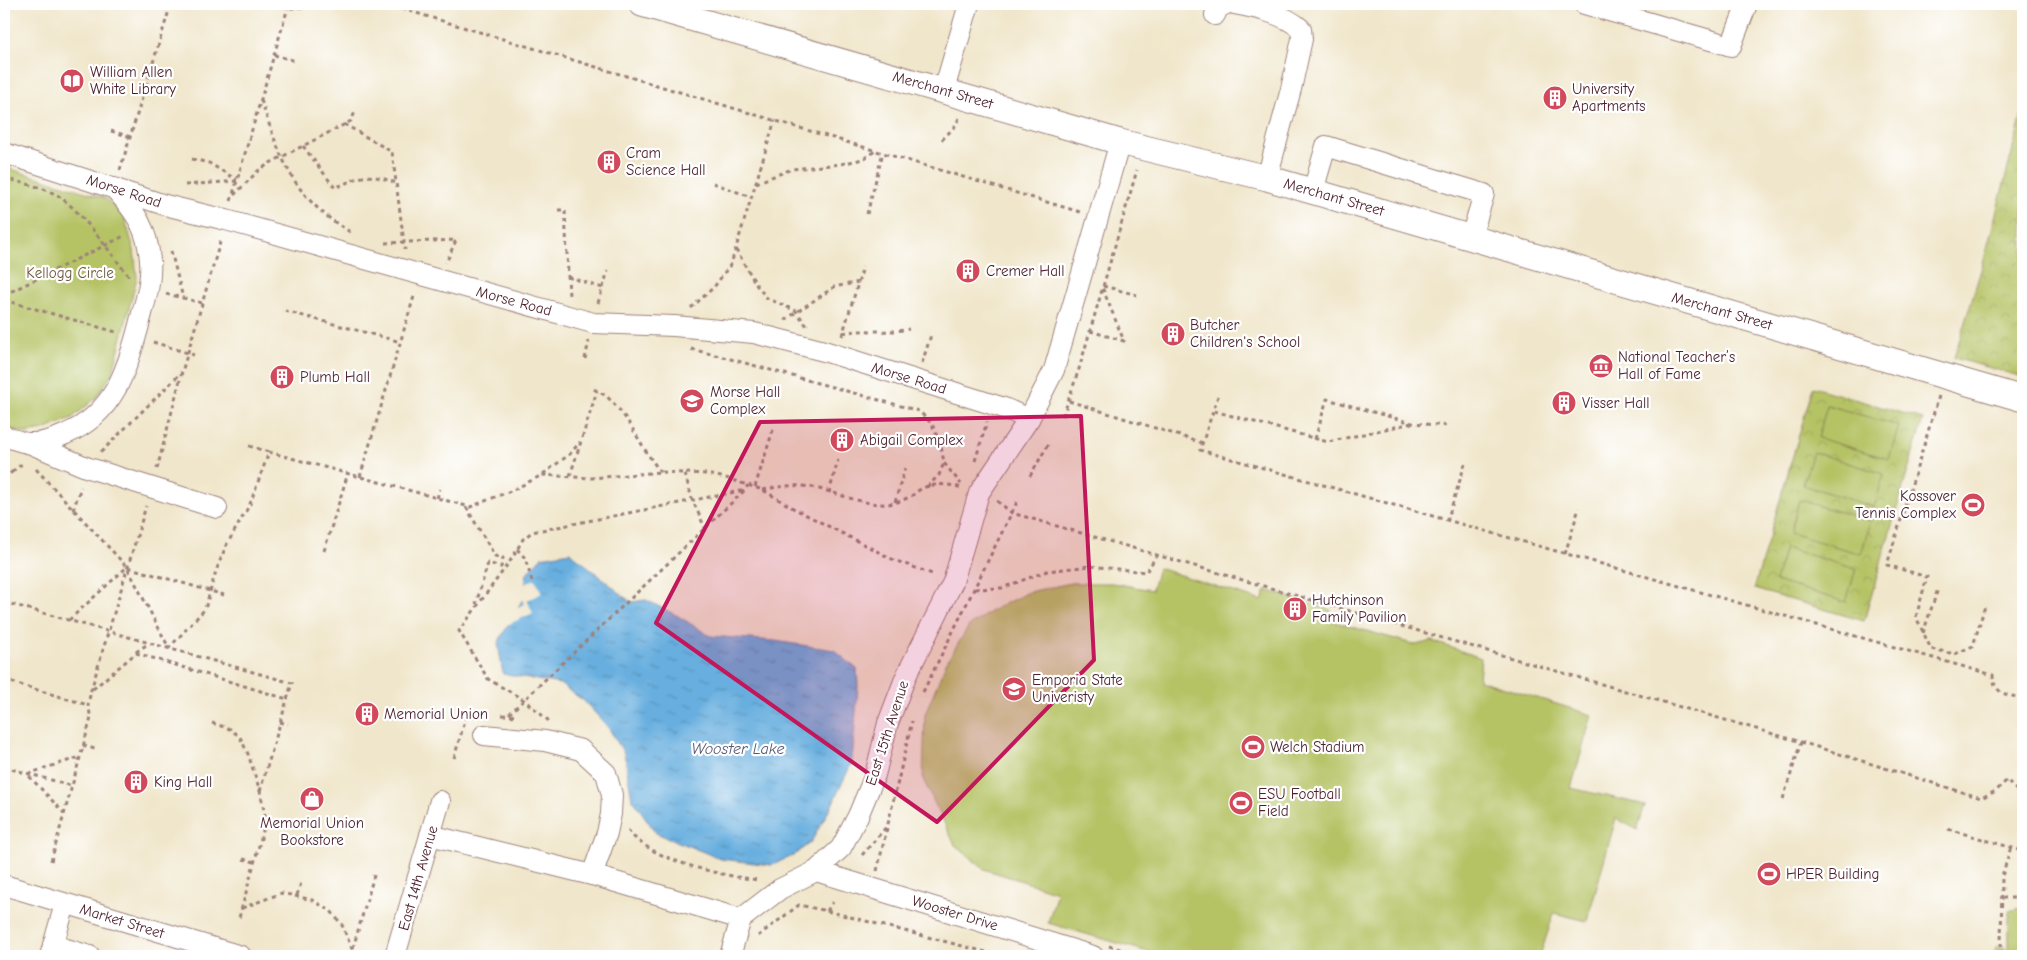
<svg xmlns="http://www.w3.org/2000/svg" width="2027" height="960" viewBox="0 0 2027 960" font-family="'Comic Neue',sans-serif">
	<defs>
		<pattern id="park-crowns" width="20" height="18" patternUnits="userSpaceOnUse" patternTransform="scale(1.25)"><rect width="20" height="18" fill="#b5c365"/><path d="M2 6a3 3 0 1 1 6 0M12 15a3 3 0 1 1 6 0" fill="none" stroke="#9da758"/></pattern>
		<pattern id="water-ripples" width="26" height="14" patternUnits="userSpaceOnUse" patternTransform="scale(1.25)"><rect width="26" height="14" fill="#67afdf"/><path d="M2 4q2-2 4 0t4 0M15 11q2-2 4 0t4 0" fill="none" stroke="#578eb5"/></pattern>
	</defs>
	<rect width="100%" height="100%" fill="#fff"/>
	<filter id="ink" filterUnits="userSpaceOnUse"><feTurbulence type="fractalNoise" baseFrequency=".02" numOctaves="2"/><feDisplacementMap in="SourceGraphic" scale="10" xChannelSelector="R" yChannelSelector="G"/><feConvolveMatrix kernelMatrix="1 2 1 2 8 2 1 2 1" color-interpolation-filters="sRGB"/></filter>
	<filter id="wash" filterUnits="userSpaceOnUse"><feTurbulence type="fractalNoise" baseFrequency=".0096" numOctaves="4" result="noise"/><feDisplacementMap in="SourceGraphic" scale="20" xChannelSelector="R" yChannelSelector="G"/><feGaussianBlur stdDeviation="1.12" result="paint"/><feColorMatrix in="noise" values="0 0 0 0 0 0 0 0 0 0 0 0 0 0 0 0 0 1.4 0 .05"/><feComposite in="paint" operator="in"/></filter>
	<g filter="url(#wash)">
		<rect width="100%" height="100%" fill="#f0e6cb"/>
		<!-- park -->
		<g fill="url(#park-crowns)" stroke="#807148">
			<polygon points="2023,111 2023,377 1954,358 1983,263"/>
			<polygon points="1813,387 1923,419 1864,621 1754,589"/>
		</g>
		<!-- garden -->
		<g fill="#b5c365" stroke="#807148">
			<polygon points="4,167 105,198 124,216 134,250 137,277 113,372 96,398 72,418 44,430 26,433 4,428"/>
			<polygon points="1827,405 1899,426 1889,459 1818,438"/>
			<polygon points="1813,452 1884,474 1874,507 1803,485"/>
			<polygon points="1799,500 1871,521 1861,554 1790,533"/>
			<polygon points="1785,548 1856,569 1846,602 1775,581"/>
			<polygon points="1158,568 1262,601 1266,590 1331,610 1328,620 1416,645 1432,641 1481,658 1479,680 1592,715 1571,788 1645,805 1637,830 1616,818 1587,921 1554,913 1540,956 1162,956 1048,923 1057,892 984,869 955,845 923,779 925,714 946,663 969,626 996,608 1029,592 1071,583 1112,583 1152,590"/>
			<polygon points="2021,889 2023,889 2023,956 1994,956 1997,946 2009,949 2009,911 2021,908"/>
		</g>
		<!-- water -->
		<polygon fill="url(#water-ripples)" stroke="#586785" points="570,552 631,602 646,600 678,616 710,636 775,641 834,650 857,669 858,687 852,762 832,805 811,842 793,856 771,865 721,859 656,833 632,798 624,753 608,727 584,701 560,684 503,674 498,643 524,597 527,573 541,557"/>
		<!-- pier -->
		<polygon fill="#f0e6cb" points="535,579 542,593 527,600 533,613 505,626 514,609 524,604 521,597 523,585"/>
	</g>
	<g filter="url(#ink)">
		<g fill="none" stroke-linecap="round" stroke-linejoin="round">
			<defs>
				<g id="minor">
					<path d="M1234,4c22,4 51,10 67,25l1,10 -11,50 -24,89"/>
					<polyline points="1584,4 1731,46 1747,4"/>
					<polyline points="1215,15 1218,8 1226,4"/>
					<polyline points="944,90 969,4"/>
					<polyline points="4,153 165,205 226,220 593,323 674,326 754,333 824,351 1004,408 1029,419"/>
					<polyline points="1313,191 1326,146 1484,194 1471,237"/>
					<path d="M4,436c8,2 17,7 25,7 13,1 26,-4 37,-9 47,-20 61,-63 73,-109 5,-20 13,-42 11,-64 -2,-32 -15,-50 -36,-73"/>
					<polyline points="29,443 86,467 217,508"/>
					<polyline points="484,735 545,741 581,750 606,773 612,795 611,814 607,833 592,875 741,919"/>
					<polyline points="430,835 592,875"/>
					<polyline points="816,871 1093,956"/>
					<polyline points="4,885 241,956"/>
					<polyline points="53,945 90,956"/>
					<polyline points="50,956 65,904"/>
					<polyline points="395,956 440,801"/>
					<polyline points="730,956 741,919 780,889 816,871 841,848 858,816 875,775 888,723 906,676 953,582 979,493 1029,419 1054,370 1120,142"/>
				</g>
				<polyline id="major" points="642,4 1120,142 1267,178 2023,399"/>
			</defs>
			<!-- minor casing -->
			<use href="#minor" stroke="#9d827b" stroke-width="22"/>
			<!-- major casing -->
			<use href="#major" stroke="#9d827b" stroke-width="27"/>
			<!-- path -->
			<g stroke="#9d827b" stroke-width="3" stroke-dasharray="4 4" stroke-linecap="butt">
				<polyline points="275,4 288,8 386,4 1080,212"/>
				<polyline points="274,55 296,61"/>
				<path d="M261,100c20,60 32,99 91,133"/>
				<polyline points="344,124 392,152 405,250"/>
				<polyline points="111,131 131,137"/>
				<polyline points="942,140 956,125 959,118"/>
				<path d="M303,146l32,42c29,-13 31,-16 61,-5"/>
				<polyline points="192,159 209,163 237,180"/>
				<polyline points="120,170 171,4"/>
				<path d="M4,178c17,5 36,8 51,16 23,12 58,62 75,84"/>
				<polyline points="713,183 751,197"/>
				<polyline points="756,183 792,169 841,164 863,159 875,151"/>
				<polyline points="185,185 237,181"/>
				<polyline points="234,195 258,171 270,163 351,121 356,110"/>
				<polyline points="231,201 289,4"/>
				<polyline points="558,210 565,210 569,296"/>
				<polyline points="867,214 883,152"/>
				<polyline points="385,243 456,240 446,263"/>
				<polyline points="736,249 757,286 767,298 796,311 807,326"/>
				<polyline points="171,251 183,298 202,303"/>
				<polyline points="568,277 603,288"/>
				<polyline points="1103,286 1137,295"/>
				<polyline points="166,294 183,298"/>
				<polyline points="4,295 124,236"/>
				<polyline points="4,300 116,332"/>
				<polyline points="598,303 608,271"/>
				<polyline points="691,308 714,287 731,264 775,120"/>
				<polyline points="285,311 401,342"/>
				<polyline points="785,320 834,287 859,282"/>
				<polyline points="1090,331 1124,341 1102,287"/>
				<path d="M843,333c22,-5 44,1 66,-4"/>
				<polyline points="842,336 863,267"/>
				<polyline points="153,342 194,355"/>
				<polyline points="691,349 727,358 919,411 932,424 941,446 944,463 961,484"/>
				<polyline points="585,359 589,341"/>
				<polyline points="922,363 931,335"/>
				<path d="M594,389c4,3 10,5 13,8 24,21 34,52 54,75"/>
				<path d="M1218,396l-18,54 793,225c1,19 13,20 30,23"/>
				<polyline points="1939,396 1887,565 1927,577 1916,617 1931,649 1955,654 1973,646 1985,606"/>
				<polyline points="1069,401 1203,443"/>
				<polyline points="1214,411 1328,442 1412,423"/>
				<polyline points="1063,416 1079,369 1137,170"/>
				<polyline points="1315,439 1327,399 1412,423 1450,426"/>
				<polyline points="249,446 269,452"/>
				<polyline points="101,452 182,372"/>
				<polyline points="975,461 987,422"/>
				<polyline points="36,469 127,567 169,648 205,609 216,571 226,546 250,504 269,452 470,507 513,490 542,475 592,478 661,472 707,474 726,478 763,490 793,508 894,560 935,575"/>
				<polyline points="157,469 182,372 221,239"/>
				<polyline points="4,471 13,471 23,463"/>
				<polyline points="543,474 570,454 580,442"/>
				<polyline points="685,474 692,499 705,528"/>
				<polyline points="570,476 597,391"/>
				<polyline points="1030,476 1049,443"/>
				<polyline points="360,477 415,293"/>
				<polyline points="4,479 13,471"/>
				<polyline points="755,487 774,427"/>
				<polyline points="927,487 939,475 944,463"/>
				<path d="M763,490c13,-3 25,-5 39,-4 26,2 52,17 79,18 10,1 21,-3 30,-8 4,-2 8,-7 12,-8 12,-5 28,-4 38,0"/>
				<polyline points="829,493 838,460"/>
				<polyline points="437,498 440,489"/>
				<polyline points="997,501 1012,513 1801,742 1981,798 1996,791 2007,780 2023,797"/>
				<polyline points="895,502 905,468"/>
				<polyline points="466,507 495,556 503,558 501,567 488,563 476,604"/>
				<polyline points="73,510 81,487"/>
				<polyline points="1447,521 1465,464"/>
				<polyline points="517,549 525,558 532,581"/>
				<polyline points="324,551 348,473"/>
				<polyline points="1565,554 1579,508"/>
				<polyline points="975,589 1002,588 1047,571 1090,566 1146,572 1157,555"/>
				<polyline points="4,602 292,683 260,791"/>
				<polyline points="69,620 127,567 224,595"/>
				<polyline points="1923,633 1938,589"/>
				<polyline points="136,652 149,643"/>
				<polyline points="4,680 88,705"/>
				<polyline points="93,689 136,653 287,699"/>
				<polyline points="923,692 1017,502"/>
				<polyline points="509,714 745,490 748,485"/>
				<polyline points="502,715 516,716"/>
				<polyline points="549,721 524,700 488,679 459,631 513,557 523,539 532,532 745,490"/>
				<polyline points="280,722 288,724"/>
				<polyline points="212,723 230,729 240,737 248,754 260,791 266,820 239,918"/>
				<polyline points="83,745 97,750"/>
				<polyline points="454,758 466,717 474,717"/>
				<polyline points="4,767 73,786"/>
				<polyline points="1783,799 1801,742"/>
				<polyline points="65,814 27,774 80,757"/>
				<polyline points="1948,829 2023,851"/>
				<path d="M628,830c22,31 95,46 131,50"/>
				<polyline points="862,855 888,825"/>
				<polyline points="243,859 255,862"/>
				<polyline points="51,861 91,718 88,705 91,690 146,506"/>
				<polyline points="877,871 912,721"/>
				<polyline points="297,895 301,883"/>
				<polyline points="2002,898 2021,898"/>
				<polyline points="242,908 282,893 312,900 331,911 342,925 355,956"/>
				<polyline points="827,911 1001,956"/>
				<polyline points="758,936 799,905 827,911 833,902"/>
				<polyline points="1109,946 1145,956"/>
				<polyline points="2001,947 2002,876 2011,847"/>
				<polyline points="353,948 375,872"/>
			</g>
			<!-- minor -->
			<use href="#minor" stroke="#fff" stroke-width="20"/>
			<!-- major -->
			<use href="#major" stroke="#fff" stroke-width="25"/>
		</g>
	</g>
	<!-- marked area -->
	<path fill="#c2185b" fill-opacity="0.2" stroke="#c2185b" stroke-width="4" stroke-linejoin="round" d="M1081,416l13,244 -157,162 -281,-199 104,-201z"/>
	<!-- icons -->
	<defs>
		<symbol id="library-disc" viewBox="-11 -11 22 22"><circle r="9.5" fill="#d1495b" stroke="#fff"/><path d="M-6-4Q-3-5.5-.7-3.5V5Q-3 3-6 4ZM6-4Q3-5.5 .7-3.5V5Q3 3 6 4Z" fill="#fff"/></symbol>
		<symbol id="building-disc" viewBox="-11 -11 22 22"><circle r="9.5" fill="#d1495b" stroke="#fff"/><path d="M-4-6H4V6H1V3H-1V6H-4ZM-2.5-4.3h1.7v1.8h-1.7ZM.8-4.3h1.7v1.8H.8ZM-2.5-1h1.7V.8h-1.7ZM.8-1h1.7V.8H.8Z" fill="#fff"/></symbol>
		<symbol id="museum-disc" viewBox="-11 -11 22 22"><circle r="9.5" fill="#d1495b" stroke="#fff"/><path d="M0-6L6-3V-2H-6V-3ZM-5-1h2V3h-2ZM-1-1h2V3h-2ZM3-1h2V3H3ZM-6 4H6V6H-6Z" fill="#fff"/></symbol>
		<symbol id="university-disc" viewBox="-11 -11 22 22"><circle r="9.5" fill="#d1495b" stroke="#fff"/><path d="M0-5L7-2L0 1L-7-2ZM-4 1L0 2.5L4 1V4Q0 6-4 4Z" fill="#fff"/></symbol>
		<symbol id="stadium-disc" viewBox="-11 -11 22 22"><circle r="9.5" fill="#d1495b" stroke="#fff"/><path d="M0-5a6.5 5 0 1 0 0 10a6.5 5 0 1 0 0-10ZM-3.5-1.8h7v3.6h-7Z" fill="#fff"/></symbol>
		<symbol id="shop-disc" viewBox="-11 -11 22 22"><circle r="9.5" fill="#d1495b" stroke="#fff"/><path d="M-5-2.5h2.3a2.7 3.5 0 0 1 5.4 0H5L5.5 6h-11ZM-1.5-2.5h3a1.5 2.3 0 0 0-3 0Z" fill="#fff"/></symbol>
	</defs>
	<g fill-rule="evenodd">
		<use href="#library-disc" x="58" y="67" width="28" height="28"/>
		<use href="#building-disc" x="1541" y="84" width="28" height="28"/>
		<use href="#building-disc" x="595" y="148" width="28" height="28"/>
		<use href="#building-disc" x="954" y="257" width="28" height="28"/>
		<use href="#building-disc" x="1159" y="320" width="28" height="28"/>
		<use href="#museum-disc" x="1587" y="352" width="28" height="28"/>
		<use href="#building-disc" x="268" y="363" width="28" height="28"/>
		<use href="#university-disc" x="678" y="387" width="28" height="28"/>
		<use href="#building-disc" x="1550" y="389" width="28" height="28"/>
		<use href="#building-disc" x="828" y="426" width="28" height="28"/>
		<use href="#stadium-disc" x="1959" y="491" width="28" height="28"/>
		<use href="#building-disc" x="1281" y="595" width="28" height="28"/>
		<use href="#university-disc" x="1000" y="675" width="28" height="28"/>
		<use href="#building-disc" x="353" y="700" width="28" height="28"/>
		<use href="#stadium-disc" x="1239" y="733" width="28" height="28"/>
		<use href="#building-disc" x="122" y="768" width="28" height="28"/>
		<use href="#shop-disc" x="298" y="785" width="28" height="28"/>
		<use href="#stadium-disc" x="1227" y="789" width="28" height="28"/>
		<use href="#stadium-disc" x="1755" y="860" width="28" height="28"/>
	</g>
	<g text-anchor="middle" stroke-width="4.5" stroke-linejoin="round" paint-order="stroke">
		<!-- poi labels -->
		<g font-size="15" fill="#4a1f2b" stroke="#fff" text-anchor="start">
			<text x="90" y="77">William Allen<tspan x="90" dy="17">White Library</tspan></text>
			<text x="1572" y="94">University<tspan x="1572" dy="17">Apartments</tspan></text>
			<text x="626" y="158">Cram<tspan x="626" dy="17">Science Hall</tspan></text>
			<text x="986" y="276">Cremer Hall</text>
			<text x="1190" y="330">Butcher<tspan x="1190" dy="17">Children's School</tspan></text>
			<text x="1618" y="362">National Teacher’s<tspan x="1618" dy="17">Hall of Fame</tspan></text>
			<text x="300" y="382">Plumb Hall</text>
			<text x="710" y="397">Morse Hall<tspan x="710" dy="17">Complex</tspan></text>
			<text x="1582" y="408">Visser Hall</text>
			<text x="860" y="445">Abigail Complex</text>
			<text x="1956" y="501" text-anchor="end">Kossover<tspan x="1956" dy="17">Tennis Complex</tspan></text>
			<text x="1312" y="605">Hutchinson<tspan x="1312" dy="17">Family Pavilion</tspan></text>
			<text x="1032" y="685">Emporia State<tspan x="1032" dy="17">Univeristy</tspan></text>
			<text x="384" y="719">Memorial Union</text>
			<text x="1270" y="752">Welch Stadium</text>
			<text x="154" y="787">King Hall</text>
			<text x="1258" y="799">ESU Football<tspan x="1258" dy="17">Field</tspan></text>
			<text x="312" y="828" text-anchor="middle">Memorial Union<tspan x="312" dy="17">Bookstore</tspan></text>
			<text x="1786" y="879">HPER Building</text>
		</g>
		<!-- street labels -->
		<g font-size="15" fill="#4a1f2b" stroke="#fff">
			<text transform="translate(943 90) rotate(16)" y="5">Merchant Street</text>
			<text transform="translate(124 191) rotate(18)" y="5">Morse Road</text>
			<text transform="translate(1334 197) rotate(16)" y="5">Merchant Street</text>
			<text transform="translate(514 301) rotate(15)" y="5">Morse Road</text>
			<text transform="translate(1722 311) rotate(16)" y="5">Merchant Street</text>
			<text transform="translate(909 378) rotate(17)" y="5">Morse Road</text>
			<text transform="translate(887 733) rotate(-72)" y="5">East 15th Avenue</text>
			<text transform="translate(418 878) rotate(-74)" y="5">East 14th Avenue</text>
			<text transform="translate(955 913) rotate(17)" y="5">Wooster Drive</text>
			<text transform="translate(122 921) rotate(17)" y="5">Market Street</text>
		</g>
		<!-- park labels -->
		<g font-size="15" fill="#6f583f" stroke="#fff">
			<text x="70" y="278">Kellogg Circle</text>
		</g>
		<!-- water labels -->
		<g font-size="16" font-style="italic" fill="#565973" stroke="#fff">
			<text x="738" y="754">Wooster Lake</text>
		</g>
	</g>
	<!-- margin -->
	<rect width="2027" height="960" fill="none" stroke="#fff" stroke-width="20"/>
</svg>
